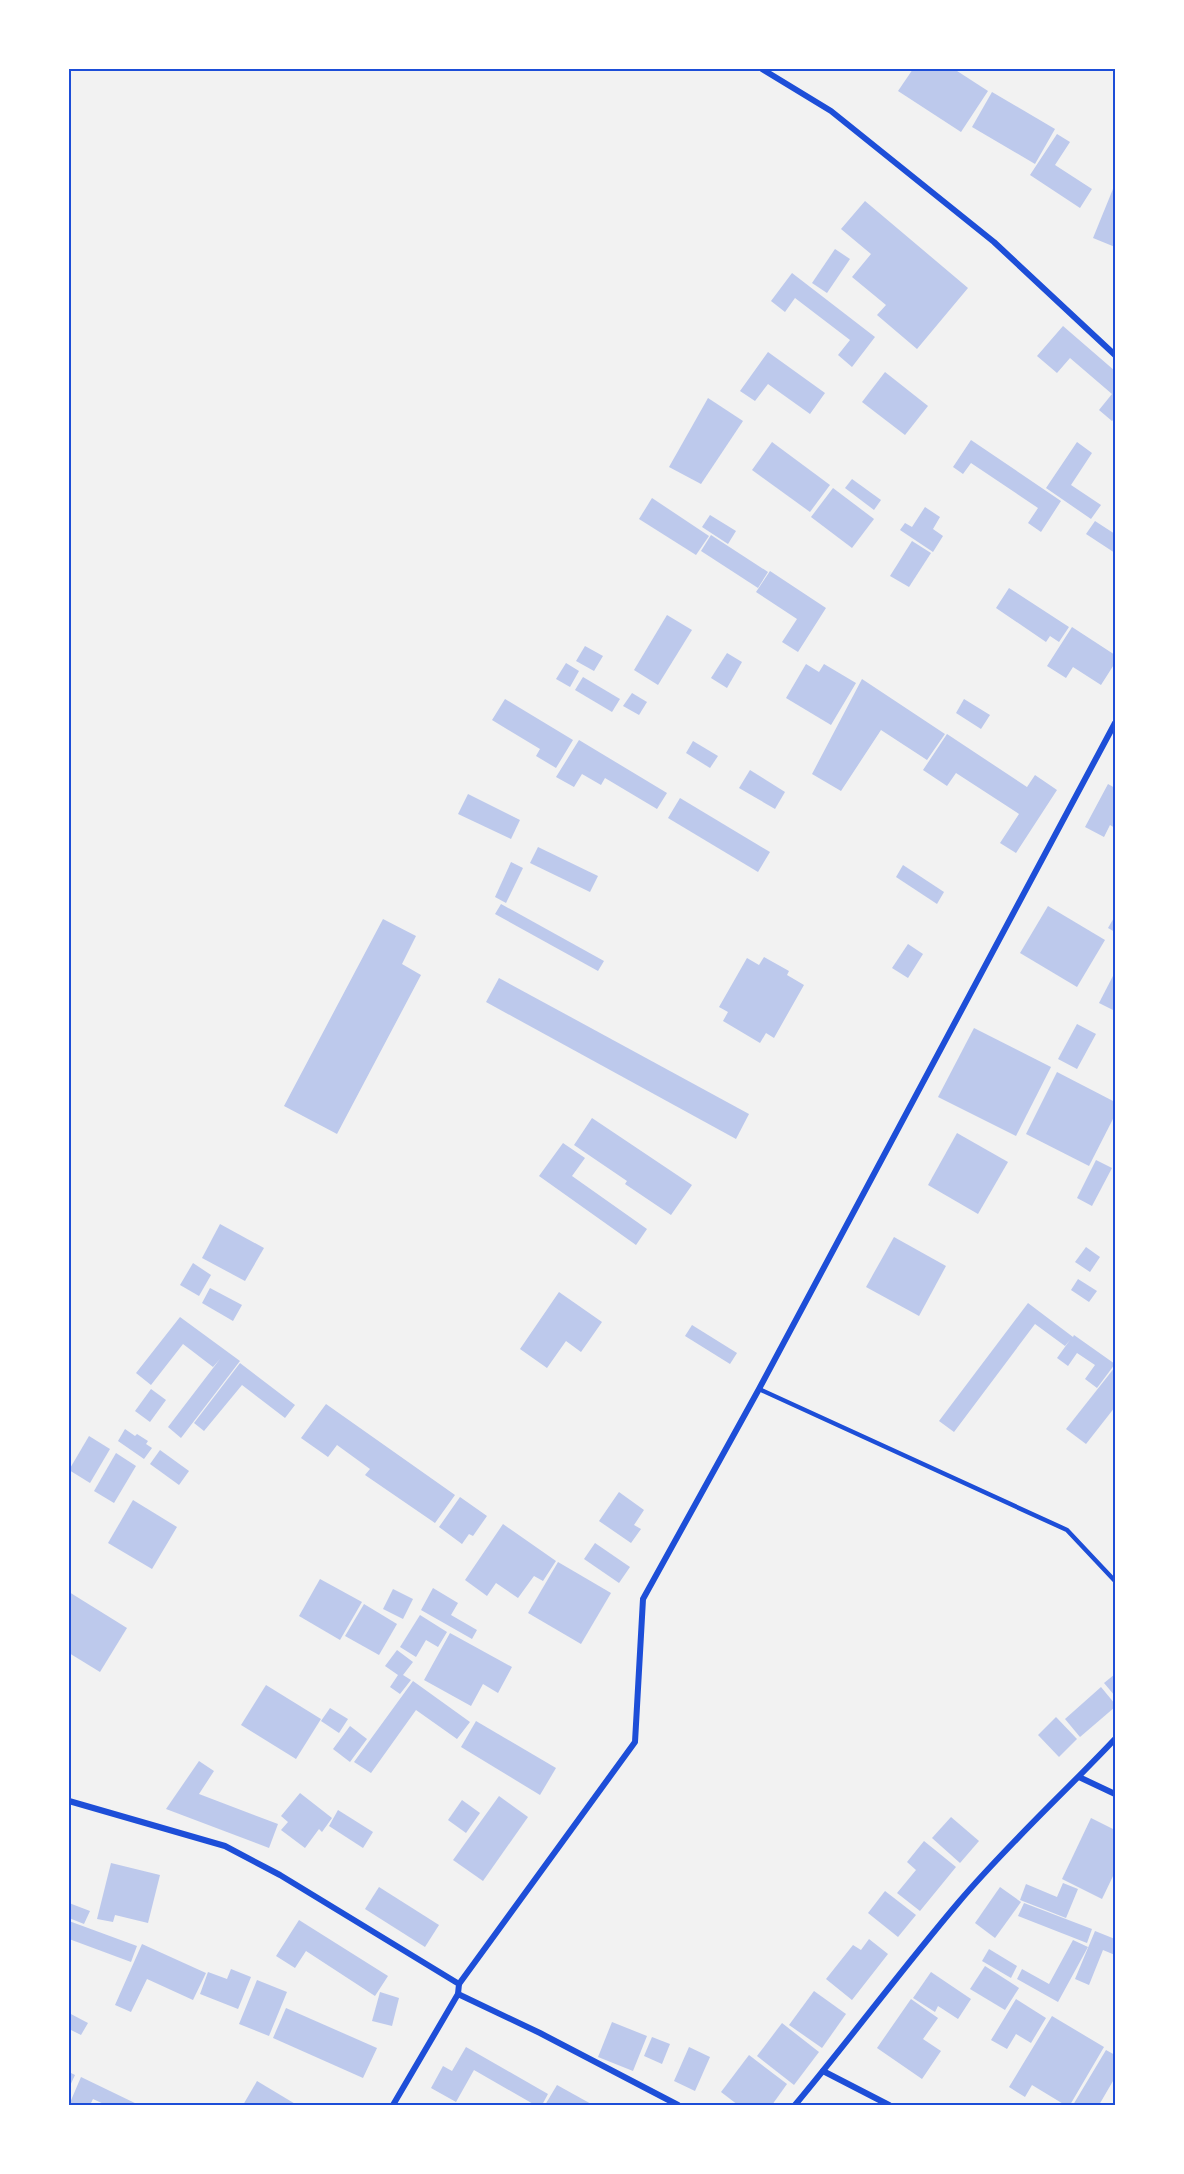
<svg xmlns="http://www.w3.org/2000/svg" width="1184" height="2174" viewBox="0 0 1184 2174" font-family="Inter,sans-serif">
	<rect width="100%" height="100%" fill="#f2f2f2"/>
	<!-- building -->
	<g fill="#bdc9ec">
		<polygon points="913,69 954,69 988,91 961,132 898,91"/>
		<polygon points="992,92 1055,129 1035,164 972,127"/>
		<polygon points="1057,134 1070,142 1055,165 1092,189 1080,208 1030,175"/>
		<polygon points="1115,184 1115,247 1093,238"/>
		<polygon points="865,201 968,288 917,349 877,315 886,305 852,277 871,254 841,229"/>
		<polygon points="835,249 850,259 827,293 812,283"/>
		<polygon points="792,273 875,337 852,367 838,355 850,340 795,298 785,312 771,301"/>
		<polygon points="1063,326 1115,371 1115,418 1112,421 1099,410 1112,394 1070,358 1057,373 1037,356"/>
		<polygon points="768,352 825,393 810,414 768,384 755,401 740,391"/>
		<polygon points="885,372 928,406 905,435 862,402"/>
		<polygon points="708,398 743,421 701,484 669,467"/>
		<polygon points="971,440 1061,501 1041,532 1028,523 1038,508 971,463 963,474 953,467"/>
		<polygon points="772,442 830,485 810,512 752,470"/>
		<polygon points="1077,442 1092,453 1071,485 1101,505 1091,519 1046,488"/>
		<polygon points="852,479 881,500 874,510 845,488"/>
		<polygon points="833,488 874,519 852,548 811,517"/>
		<polygon points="652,498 709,536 696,555 639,519"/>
		<polygon points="925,507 940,517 933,529 943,536 933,552 900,530 905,523 912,527"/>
		<polygon points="710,515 736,531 728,544 702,527"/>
		<polygon points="1095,521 1115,534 1115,553 1086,534"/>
		<polygon points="711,535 768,572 758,588 701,551"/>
		<polygon points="912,541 931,553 909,587 890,576"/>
		<polygon points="770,571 826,608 798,652 782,642 797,619 756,592"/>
		<polygon points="1009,588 1069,627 1059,642 1050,636 1046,642 996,608"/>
		<polygon points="667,615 692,630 658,685 634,670"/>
		<polygon points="1072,627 1115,655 1115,663 1101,685 1073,667 1066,678 1047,666"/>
		<polygon points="585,646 603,656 594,671 576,661"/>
		<polygon points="727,653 742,662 727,688 711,678"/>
		<polygon points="566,663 579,671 570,687 556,679"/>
		<polygon points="806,664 819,672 824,664 856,683 831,725 786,698"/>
		<polygon points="583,677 620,699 612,712 575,690"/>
		<polygon points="862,679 945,734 927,760 881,730 841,791 812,774"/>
		<polygon points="632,693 647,702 639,715 623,706"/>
		<polygon points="505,699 573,740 556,768 536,756 540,749 492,720"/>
		<polygon points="964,699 990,715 981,729 956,713"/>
		<polygon points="947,734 1027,787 1035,775 1057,790 1016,853 1000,843 1019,814 956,773 947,786 923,770"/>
		<polygon points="579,740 667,793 657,809 605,778 601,785 582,774 574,787 556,777"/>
		<polygon points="693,741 718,756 710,768 686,753"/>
		<polygon points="750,770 785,792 775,809 739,788"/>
		<polygon points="1108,784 1115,788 1115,828 1110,825 1104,837 1085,827"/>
		<polygon points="468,794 520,820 511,839 458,814"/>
		<polygon points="680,798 770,852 758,872 668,818"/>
		<polygon points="538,847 598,876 590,892 530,863"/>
		<polygon points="511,862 523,868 506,903 495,897"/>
		<polygon points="903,865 944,892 937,904 896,877"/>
		<polygon points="501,904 604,961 598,971 495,914"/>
		<polygon points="1048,906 1105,940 1077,987 1020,953"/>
		<polygon points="1115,916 1115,932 1108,928"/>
		<polygon points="383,919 416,936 402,964 421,975 337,1134 284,1106"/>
		<polygon points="908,944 923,954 908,978 892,968"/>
		<polygon points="764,957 789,971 787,975 804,985 774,1038 766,1033 760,1043 723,1021 728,1012 719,1007 747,958 759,965"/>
		<polygon points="1115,972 1115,1011 1099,1003"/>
		<polygon points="499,978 749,1114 736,1139 486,1002"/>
		<polygon points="1077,1024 1096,1034 1077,1069 1058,1059"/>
		<polygon points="974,1028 1051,1067 1016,1136 938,1097"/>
		<polygon points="1057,1072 1115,1102 1115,1115 1089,1166 1026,1134"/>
		<polygon points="592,1118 692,1185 671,1215 625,1184 627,1181 574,1145"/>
		<polygon points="957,1133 1008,1162 978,1214 928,1185"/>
		<polygon points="563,1143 585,1158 572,1176 647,1229 636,1245 539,1176"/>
		<polygon points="1096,1160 1112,1168 1092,1206 1077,1198"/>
		<polygon points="220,1224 264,1248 245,1281 202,1258"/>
		<polygon points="894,1237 946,1266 919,1316 866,1287"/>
		<polygon points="1086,1247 1100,1257 1090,1272 1075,1262"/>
		<polygon points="193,1263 211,1275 199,1296 180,1285"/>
		<polygon points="1078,1279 1097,1291 1089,1302 1071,1290"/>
		<polygon points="210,1288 242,1305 233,1321 202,1303"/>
		<polygon points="559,1292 602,1322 581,1352 566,1341 547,1368 520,1349"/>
		<polygon points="1028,1303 1073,1337 1074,1335 1115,1364 1097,1388 1085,1379 1095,1365 1077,1353 1068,1366 1057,1358 1070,1340 1065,1346 1035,1324 954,1432 939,1421"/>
		<polygon points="180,1317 240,1361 181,1438 168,1427 220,1359 213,1367 183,1344 151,1385 136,1373"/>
		<polygon points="692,1325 737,1353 730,1364 685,1336"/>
		<polygon points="240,1363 295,1405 285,1418 242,1385 204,1431 194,1423"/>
		<polygon points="1115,1367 1115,1407 1086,1444 1066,1429"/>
		<polygon points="151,1389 166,1400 150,1422 135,1411"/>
		<polygon points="326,1404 455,1495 435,1523 365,1475 370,1469 337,1445 328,1457 301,1438"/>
		<polygon points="125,1429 135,1436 137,1434 148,1441 146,1444 152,1448 144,1459 118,1441"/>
		<polygon points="89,1436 110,1449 90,1483 69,1470"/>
		<polygon points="160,1450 189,1471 179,1485 150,1464"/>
		<polygon points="116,1453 136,1466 114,1503 94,1491"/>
		<polygon points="619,1492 644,1510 634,1525 641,1529 631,1543 599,1521"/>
		<polygon points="460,1497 487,1516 473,1536 469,1534 462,1544 439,1527"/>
		<polygon points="133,1500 177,1527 152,1569 108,1543"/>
		<polygon points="503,1524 556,1561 543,1581 534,1576 518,1598 496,1583 487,1596 465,1580"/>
		<polygon points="595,1543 630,1567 619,1583 584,1559"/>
		<polygon points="558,1562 611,1593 581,1644 528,1613"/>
		<polygon points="320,1579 362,1602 340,1640 299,1616"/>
		<polygon points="433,1588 458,1603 451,1615 477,1630 472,1639 421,1610"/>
		<polygon points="393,1589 413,1599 403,1619 383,1609"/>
		<polygon points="69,1592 127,1628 100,1672 69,1653"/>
		<polygon points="364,1604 397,1624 379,1655 345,1636"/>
		<polygon points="420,1615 447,1632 438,1647 426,1640 416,1657 400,1647"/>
		<polygon points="450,1633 512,1667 498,1693 483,1684 471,1706 424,1680"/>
		<polygon points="397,1650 413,1662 403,1675 411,1680 400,1694 390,1687 398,1675 385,1666"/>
		<polygon points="1115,1674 1115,1696 1104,1683"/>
		<polygon points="413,1681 470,1722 457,1739 416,1710 371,1773 354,1762"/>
		<polygon points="266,1685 321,1719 296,1759 241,1725"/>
		<polygon points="1101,1687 1115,1704 1115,1707 1080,1737 1065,1719"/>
		<polygon points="330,1708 348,1719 339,1733 321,1721"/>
		<polygon points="1056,1717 1077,1739 1059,1757 1038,1735"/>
		<polygon points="476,1721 556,1768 540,1795 461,1747"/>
		<polygon points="350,1726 367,1739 350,1762 333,1749"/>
		<polygon points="199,1761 214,1771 199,1794 278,1824 269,1848 166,1809"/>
		<polygon points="300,1793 332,1818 322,1832 319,1829 305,1848 281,1830 288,1822 281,1816"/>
		<polygon points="499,1796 528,1817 483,1881 453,1860"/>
		<polygon points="462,1800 480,1813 466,1833 448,1820"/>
		<polygon points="338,1810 373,1832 363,1848 329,1826"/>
		<polygon points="951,1817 979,1841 960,1863 932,1838"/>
		<polygon points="1091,1818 1115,1830 1115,1872 1102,1899 1062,1879"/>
		<polygon points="924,1841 956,1867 920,1911 897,1893 916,1870 907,1862"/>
		<polygon points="111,1863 160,1875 148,1923 115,1915 113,1922 97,1919"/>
		<polygon points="1063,1883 1078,1889 1066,1918 1020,1900 1026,1884 1057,1897"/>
		<polygon points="379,1887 439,1925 425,1947 365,1909"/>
		<polygon points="1000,1887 1021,1902 995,1938 975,1923"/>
		<polygon points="885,1891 916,1915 898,1937 868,1913"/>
		<polygon points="69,1903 90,1911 84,1924 69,1918"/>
		<polygon points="1024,1903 1092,1929 1087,1943 1018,1916"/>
		<polygon points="299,1920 388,1976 375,1996 306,1951 295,1968 276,1956"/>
		<polygon points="69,1921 137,1946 131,1962 69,1939"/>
		<polygon points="1095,1931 1115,1939 1115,1955 1103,1950 1089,1985 1075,1979"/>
		<polygon points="869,1939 888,1954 852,2000 826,1979 853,1945 861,1950"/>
		<polygon points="1073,1940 1088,1947 1058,2002 1017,1979 1022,1969 1049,1984"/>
		<polygon points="142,1944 206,1973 193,2000 147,1979 131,2012 115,2005"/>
		<polygon points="989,1949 1017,1966 1011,1978 982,1961"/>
		<polygon points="985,1966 1019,1988 1005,2010 970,1989"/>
		<polygon points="231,1969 251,1977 238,2009 200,1994 208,1972 227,1979"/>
		<polygon points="931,1972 971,1999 958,2019 938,2006 935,2012 913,1998"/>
		<polygon points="257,1980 287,1992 269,2036 239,2024"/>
		<polygon points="814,1991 846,2014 822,2048 789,2025"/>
		<polygon points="380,1992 399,1998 392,2026 372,2021"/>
		<polygon points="911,1999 938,2018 923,2039 941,2051 922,2079 877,2048"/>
		<polygon points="1016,1999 1046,2018 1031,2043 1016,2034 1007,2049 991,2040"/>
		<polygon points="286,2008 377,2048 363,2078 273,2038"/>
		<polygon points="69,2013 88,2023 81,2035 69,2029"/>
		<polygon points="1052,2016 1104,2047 1070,2105 1065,2105 1032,2085 1025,2097 1009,2087"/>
		<polygon points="612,2022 647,2036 633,2071 598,2057"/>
		<polygon points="782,2023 819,2052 794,2085 757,2056"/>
		<polygon points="652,2037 670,2044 662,2064 644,2056"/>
		<polygon points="466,2047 548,2094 542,2105 535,2105 474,2070 456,2102 431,2088 443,2066 452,2071"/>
		<polygon points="689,2047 710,2057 695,2091 674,2081"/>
		<polygon points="1106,2050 1115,2055 1115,2082 1113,2081 1099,2105 1073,2105"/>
		<polygon points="749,2055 787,2084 772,2105 738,2105 721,2092"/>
		<polygon points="69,2072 75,2075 69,2088"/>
		<polygon points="81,2077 139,2105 106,2105 93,2099 90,2105 69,2105"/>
		<polygon points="257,2081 297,2105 243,2105"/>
		<polygon points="557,2085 593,2105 545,2105"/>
	</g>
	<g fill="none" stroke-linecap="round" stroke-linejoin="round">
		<!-- service -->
		<polyline stroke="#1d4ed8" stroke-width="4.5" points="759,1389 1067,1530 1115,1581"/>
		<!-- minor -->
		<g stroke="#1d4ed8" stroke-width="6">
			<polyline points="762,69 831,111 994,242 1115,355"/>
			<polyline points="1079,1777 1115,1794"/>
			<polyline points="69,1801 225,1846 280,1875 459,1984 458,1994 393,2105"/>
			<polyline points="459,1984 635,1742 643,1599 759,1389 1115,723"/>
			<polyline points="458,1994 540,2033 678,2105"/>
			<polyline points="823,2071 889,2105"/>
			<path d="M795,2105c55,-66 107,-136 163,-202 49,-58 105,-109 157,-164"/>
		</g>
	</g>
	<!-- border -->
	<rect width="1184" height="2174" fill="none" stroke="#ffffff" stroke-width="141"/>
	<rect x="70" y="70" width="1044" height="2034" fill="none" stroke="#1d4ed8" stroke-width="2"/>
</svg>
